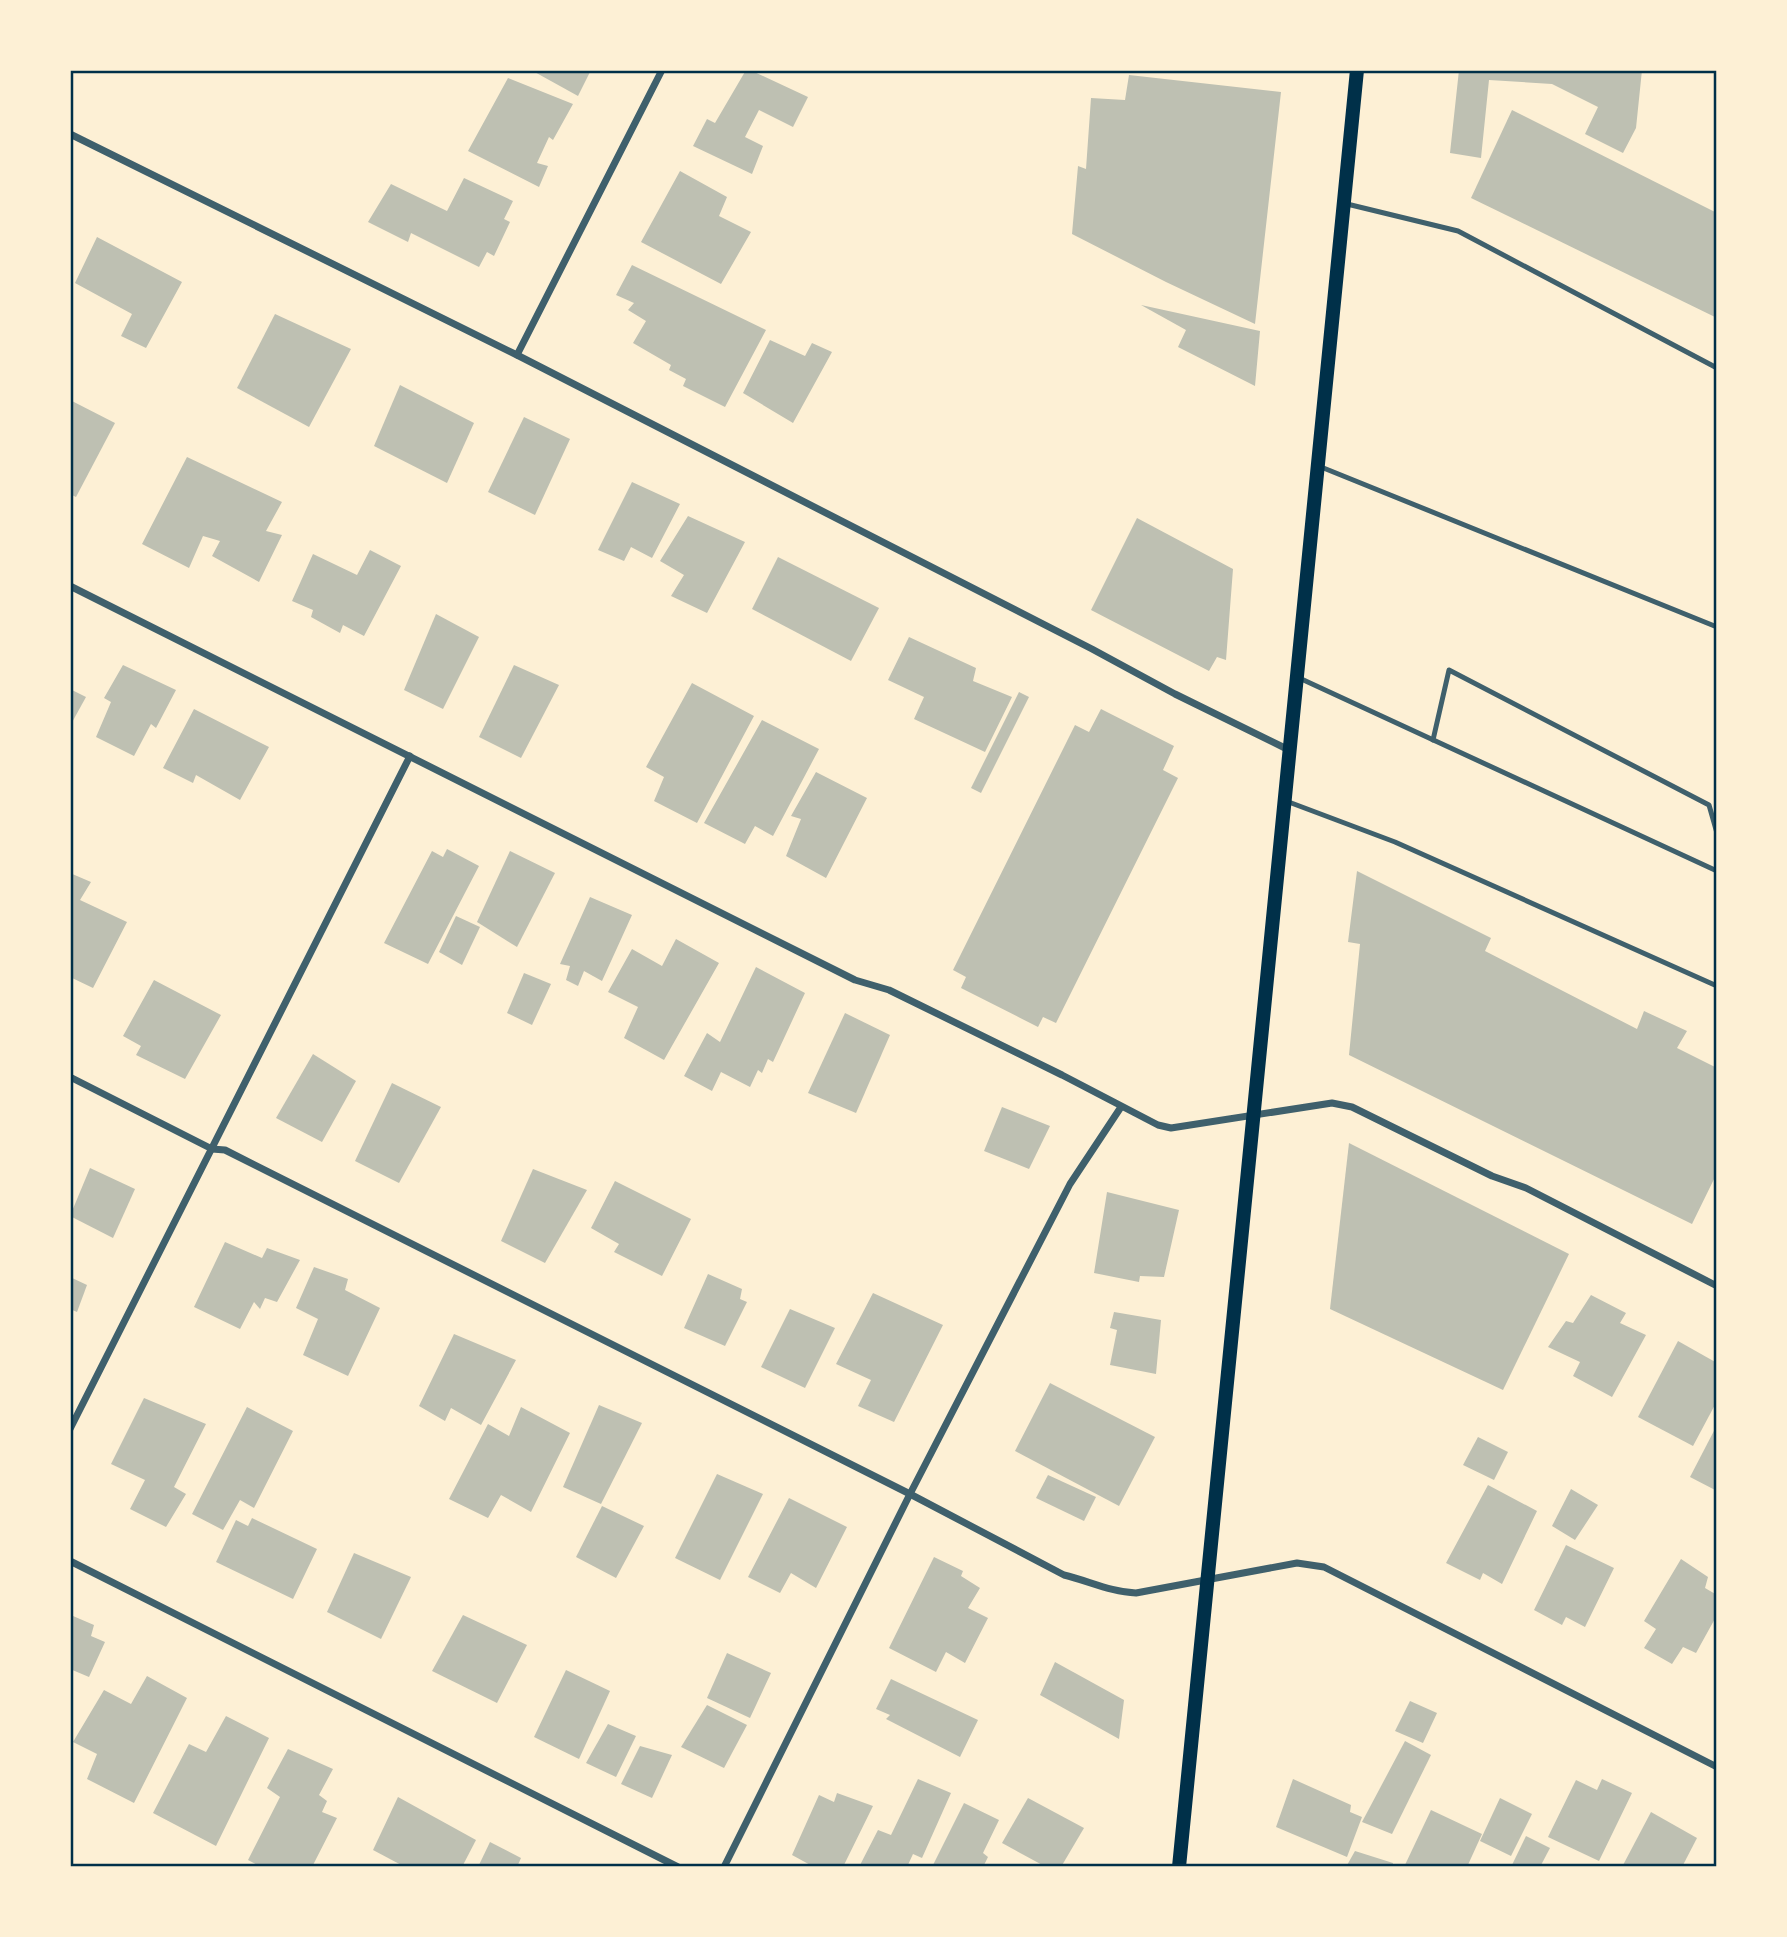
<svg xmlns="http://www.w3.org/2000/svg" width="1787" height="1937" viewBox="0 0 1787 1937" font-family="'IBM Plex Sans',sans-serif">
	<rect width="100%" height="100%" fill="#fdf0d5"/>
	<!-- building -->
	<g fill="#bec0b2">
		<polygon points="531,70 591,70 578,96"/>
		<polygon points="746,70 750,70 808,97 793,127 759,110 745,137 763,146 752,174 693,146 707,119 715,123"/>
		<polygon points="1459,70 1642,70 1636,128 1623,153 1585,134 1598,107 1552,84 1489,80 1481,158 1450,153"/>
		<polygon points="1129,75 1281,92 1255,324 1166,282 1072,234 1078,166 1086,169 1091,98 1125,100"/>
		<polygon points="508,78 573,104 553,140 549,137 537,163 548,166 539,187 468,151"/>
		<polygon points="1512,110 1717,213 1717,318 1471,198"/>
		<polygon points="680,171 727,197 719,216 751,232 721,284 641,242"/>
		<polygon points="464,178 513,201 504,219 510,222 494,256 487,252 479,267 411,233 408,242 368,222 391,184 447,211"/>
		<polygon points="97,237 182,282 146,348 121,336 132,314 75,283"/>
		<polygon points="632,265 766,330 725,407 683,386 686,379 669,370 671,365 633,343 646,321 628,310 634,303 616,295"/>
		<polygon points="1141,305 1260,331 1255,386 1178,347 1186,330"/>
		<polygon points="275,314 351,349 309,427 237,388"/>
		<polygon points="770,340 805,356 812,343 832,352 793,423 743,393"/>
		<polygon points="400,385 474,423 447,483 374,446"/>
		<polygon points="70,400 115,423 76,497 70,494"/>
		<polygon points="524,417 570,439 535,515 488,492"/>
		<polygon points="187,457 282,502 266,531 282,535 259,582 212,556 220,541 203,536 189,568 142,544"/>
		<polygon points="632,482 680,504 652,558 631,547 624,561 598,550"/>
		<polygon points="688,516 745,542 707,613 671,596 684,575 660,561"/>
		<polygon points="1137,518 1233,569 1226,660 1217,657 1209,671 1091,610"/>
		<polygon points="370,550 401,566 364,636 343,625 340,633 311,617 313,610 292,601 313,554 357,575"/>
		<polygon points="778,557 879,608 851,661 752,609"/>
		<polygon points="436,614 479,637 443,709 404,690"/>
		<polygon points="909,637 976,668 973,681 1012,697 985,752 914,719 924,697 888,680"/>
		<polygon points="123,665 176,690 156,728 151,724 134,756 96,737 111,702 104,698"/>
		<polygon points="514,665 559,685 521,758 479,737"/>
		<polygon points="692,683 754,716 697,823 654,801 664,777 646,767"/>
		<polygon points="70,689 86,697 70,726"/>
		<polygon points="1019,692 1029,697 981,793 971,788"/>
		<polygon points="194,709 269,747 240,800 196,775 193,783 163,768"/>
		<polygon points="1101,709 1174,746 1163,770 1178,778 1056,1023 1043,1017 1038,1027 961,988 966,977 953,970 1075,725 1089,732"/>
		<polygon points="762,720 819,749 773,836 755,826 745,844 704,823"/>
		<polygon points="816,772 867,798 826,878 786,856 801,819 791,816"/>
		<polygon points="447,849 479,866 428,964 384,943 432,851 443,857"/>
		<polygon points="510,851 555,873 517,947 477,922"/>
		<polygon points="1357,871 1491,938 1485,951 1637,1029 1644,1011 1687,1031 1677,1048 1717,1068 1717,1173 1692,1224 1349,1055 1360,944 1348,942"/>
		<polygon points="70,873 91,882 80,900 127,922 93,988 70,977"/>
		<polygon points="590,897 632,915 602,981 584,971 578,986 566,980 570,966 560,964"/>
		<polygon points="456,916 480,927 462,965 439,952"/>
		<polygon points="676,939 719,963 664,1060 624,1038 638,1007 608,992 632,949 662,966"/>
		<polygon points="756,967 805,993 773,1062 768,1059 762,1073 758,1070 750,1087 721,1072 712,1091 684,1076 707,1033 720,1042"/>
		<polygon points="524,973 551,984 532,1025 507,1013"/>
		<polygon points="154,980 221,1015 185,1079 136,1055 141,1046 123,1036"/>
		<polygon points="845,1013 890,1035 856,1113 808,1093"/>
		<polygon points="313,1054 356,1081 322,1142 276,1118"/>
		<polygon points="392,1083 441,1107 399,1183 355,1161"/>
		<polygon points="1002,1107 1050,1126 1029,1169 984,1151"/>
		<polygon points="1349,1143 1569,1254 1503,1390 1330,1309"/>
		<polygon points="90,1168 135,1189 113,1238 70,1216"/>
		<polygon points="533,1169 587,1190 545,1263 501,1241"/>
		<polygon points="615,1181 691,1219 662,1276 614,1252 619,1244 591,1228"/>
		<polygon points="1107,1192 1179,1210 1164,1277 1140,1276 1139,1282 1094,1273"/>
		<polygon points="225,1242 262,1258 267,1248 300,1260 277,1302 265,1298 260,1309 254,1302 240,1329 194,1307"/>
		<polygon points="314,1267 348,1279 345,1290 380,1308 348,1376 303,1355 318,1319 296,1308"/>
		<polygon points="708,1274 742,1289 740,1299 747,1302 725,1346 684,1328"/>
		<polygon points="70,1277 87,1285 77,1312 70,1309"/>
		<polygon points="873,1293 943,1325 894,1422 858,1406 871,1380 836,1364"/>
		<polygon points="1591,1295 1626,1313 1620,1323 1646,1335 1612,1397 1573,1376 1580,1362 1548,1347 1566,1321 1573,1323"/>
		<polygon points="790,1309 835,1328 805,1388 761,1367"/>
		<polygon points="1114,1312 1161,1320 1156,1374 1110,1365 1117,1330 1110,1328"/>
		<polygon points="454,1334 516,1360 481,1425 451,1408 445,1421 419,1406"/>
		<polygon points="1678,1341 1717,1363 1717,1401 1693,1446 1638,1417"/>
		<polygon points="1050,1383 1155,1437 1119,1506 1015,1451"/>
		<polygon points="144,1398 206,1424 174,1487 186,1494 166,1527 130,1509 145,1480 111,1464"/>
		<polygon points="599,1405 642,1423 601,1504 563,1487"/>
		<polygon points="247,1407 293,1431 254,1508 240,1500 223,1530 192,1514"/>
		<polygon points="521,1407 570,1433 531,1512 501,1495 488,1518 449,1499 488,1424 509,1436"/>
		<polygon points="1717,1425 1717,1491 1690,1477"/>
		<polygon points="1478,1437 1508,1452 1494,1480 1463,1465"/>
		<polygon points="717,1474 763,1494 720,1580 675,1558"/>
		<polygon points="1048,1475 1096,1497 1084,1521 1036,1498"/>
		<polygon points="1488,1485 1537,1511 1502,1584 1483,1573 1480,1580 1446,1563"/>
		<polygon points="1571,1489 1598,1505 1575,1540 1552,1526"/>
		<polygon points="789,1498 847,1527 816,1588 791,1573 780,1593 748,1577"/>
		<polygon points="602,1506 644,1526 616,1578 576,1557"/>
		<polygon points="252,1518 317,1549 293,1599 216,1562 236,1520 248,1526"/>
		<polygon points="1566,1545 1614,1568 1585,1627 1566,1617 1562,1625 1534,1610"/>
		<polygon points="354,1553 411,1577 381,1639 327,1612"/>
		<polygon points="934,1557 963,1571 961,1576 980,1588 968,1608 988,1618 965,1663 946,1652 936,1672 889,1648"/>
		<polygon points="1681,1559 1708,1577 1705,1588 1717,1595 1717,1615 1696,1653 1683,1647 1672,1664 1644,1648 1656,1629 1644,1621"/>
		<polygon points="463,1615 527,1645 497,1703 432,1671"/>
		<polygon points="73,1616 94,1625 91,1636 105,1642 89,1677 70,1669 70,1620"/>
		<polygon points="727,1653 771,1673 750,1718 707,1698"/>
		<polygon points="1055,1662 1124,1700 1119,1739 1040,1695"/>
		<polygon points="566,1670 610,1691 579,1759 534,1737"/>
		<polygon points="147,1676 187,1698 134,1803 87,1779 97,1754 73,1742 104,1690 131,1704"/>
		<polygon points="891,1679 978,1720 960,1757 886,1719 890,1715 876,1709"/>
		<polygon points="1410,1701 1437,1713 1423,1743 1395,1731"/>
		<polygon points="707,1705 747,1725 724,1768 681,1747"/>
		<polygon points="226,1716 269,1738 216,1846 153,1813 189,1744 206,1752"/>
		<polygon points="608,1724 636,1736 616,1777 586,1763"/>
		<polygon points="1405,1741 1431,1755 1392,1834 1362,1822"/>
		<polygon points="640,1746 672,1755 652,1798 621,1784"/>
		<polygon points="288,1749 333,1769 319,1795 327,1801 322,1812 337,1818 312,1867 261,1867 248,1860 280,1797 267,1788"/>
		<polygon points="918,1779 951,1793 922,1858 913,1854 907,1867 859,1867 878,1830 891,1835"/>
		<polygon points="1293,1779 1351,1805 1350,1812 1362,1817 1347,1857 1276,1827"/>
		<polygon points="1602,1779 1632,1793 1599,1861 1548,1837 1576,1780 1597,1790"/>
		<polygon points="837,1793 873,1806 843,1867 814,1867 792,1855 819,1795 834,1802"/>
		<polygon points="398,1797 476,1840 462,1867 405,1867 373,1850"/>
		<polygon points="1028,1798 1084,1828 1061,1867 1046,1867 1002,1843"/>
		<polygon points="1500,1798 1532,1814 1511,1856 1480,1841"/>
		<polygon points="964,1803 999,1820 983,1853 988,1857 983,1867 932,1867"/>
		<polygon points="1431,1810 1482,1834 1467,1867 1404,1867"/>
		<polygon points="1651,1812 1697,1838 1682,1867 1622,1867"/>
		<polygon points="1526,1836 1550,1848 1540,1867 1511,1867"/>
		<polygon points="490,1842 521,1858 517,1867 478,1867"/>
		<polygon points="1355,1851 1393,1863 1392,1867 1346,1867"/>
	</g>
	<g fill="none" stroke-linecap="round" stroke-linejoin="round">
		<!-- service -->
		<g stroke="#3f606c" stroke-width="5">
			<polyline points="1347,204 1458,231 1717,368"/>
			<polyline points="1321,467 1717,627"/>
			<polyline points="1297,677 1717,871"/>
			<polyline points="1433,740 1449,670 1709,805 1717,833"/>
			<polyline points="1286,801 1395,842 1717,986"/>
		</g>
		<!-- minor -->
		<g stroke="#3f606c" stroke-width="7">
			<polyline points="70,134 517,355 1092,649 1175,694 1289,750"/>
			<polyline points="517,355 662,70"/>
			<polyline points="70,586 855,980 889,990 1062,1075 1158,1125 1171,1128 1332,1103 1352,1107 1492,1176 1526,1188 1717,1286"/>
			<path d="M70,1077l142,72 13,1 685,344 154,81c25,6 47,17 72,18l161,-30 27,4 393,200"/>
			<polyline points="70,1429 410,756"/>
			<polyline points="70,1561 678,1867"/>
			<polyline points="724,1867 910,1494 1070,1184 1121,1107"/>
		</g>
		<!-- secondary -->
		<polyline stroke="#003049" stroke-width="14" points="1179,1867 1357,70"/>
	</g>
	<!-- border -->
	<rect width="1787" height="1937" fill="none" stroke="#fdf0d5" stroke-width="144"/>
	<rect x="72" y="72" width="1643" height="1793" fill="none" stroke="#003049" stroke-width="2.5"/>
</svg>
